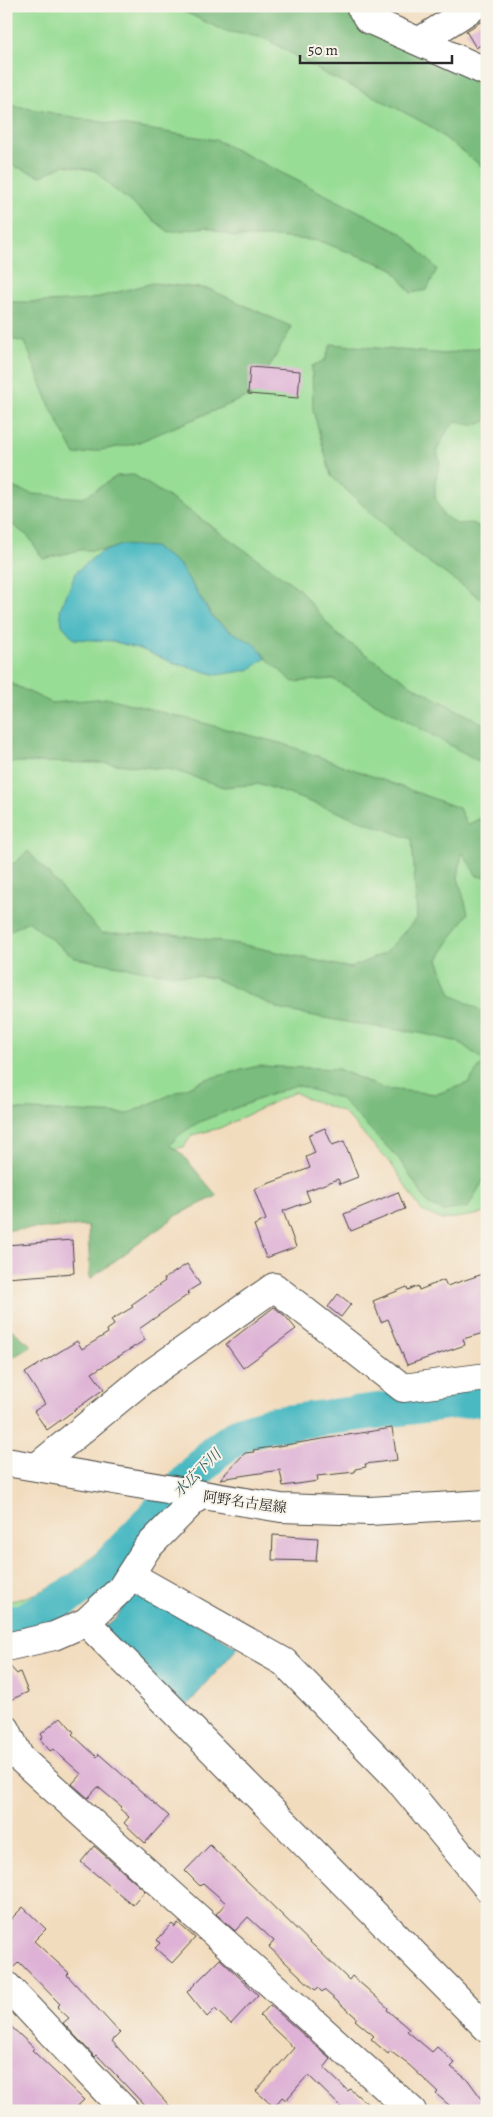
<svg xmlns="http://www.w3.org/2000/svg" width="493" height="2117" viewBox="0 0 493 2117" font-family="Alegreya,'Noto Serif JP',serif">
	<rect width="100%" height="100%" fill="#f7f3e8"/>
	<filter id="ink" filterUnits="userSpaceOnUse"><feTurbulence type="fractalNoise" baseFrequency=".02" numOctaves="2"/><feDisplacementMap in="SourceGraphic" scale="10" xChannelSelector="R" yChannelSelector="G"/><feConvolveMatrix kernelMatrix="1 2 1 2 8 2 1 2 1" color-interpolation-filters="sRGB"/></filter>
	<filter id="wash" filterUnits="userSpaceOnUse"><feTurbulence type="fractalNoise" baseFrequency=".0096" numOctaves="4" result="noise"/><feDisplacementMap in="SourceGraphic" scale="20" xChannelSelector="R" yChannelSelector="G"/><feGaussianBlur stdDeviation="1.12" result="paint"/><feColorMatrix in="noise" values="0 0 0 0 0 0 0 0 0 0 0 0 0 0 0 0 0 1.4 0 .05"/><feComposite in="paint" operator="in"/></filter>
	<g filter="url(#wash)">
		<rect width="100%" height="100%" fill="#f2dcbe"/>
		<!-- green -->
		<g fill="#98dd95" stroke="#628460">
			<polygon points="6,6 349,6 487,82 487,1213 442,1220 422,1211 392,1165 343,1112 303,1097 295,1092 220,1128 192,1135 184,1147 147,1153 6,1151"/>
			<path d="M147,1500l15,3c-44,46 -91,101 -156,117v-18c61,-10 101,-59 141,-102z"/>
		</g>
		<!-- forest -->
		<g fill="#7abc7e" stroke="#527454">
			<polygon points="172,6 349,6 487,82 487,168 483,167 428,125 377,98 327,75 265,38 225,31"/>
			<polygon points="6,104 89,120 216,140 402,233 437,269 427,290 411,293 392,268 319,241 277,237 235,237 206,227 169,232 110,186 96,171 65,165 41,176 6,163"/>
			<polygon points="153,283 209,289 292,327 254,394 134,444 75,455 49,404 25,342 6,338 6,302 47,302 87,300"/>
			<path d="M331,344l114,10 42,-8v74c-11,8 -18,5 -30,1l-10,10 -10,19 3,14 -5,17v16l8,18 13,9 15,-1 16,7v73l-73,-51 -83,-76 -18,-66 -1,-44 13,-6z"/>
			<polygon points="134,475 187,509 298,588 336,634 413,686 487,726 487,766 333,679 293,682 266,658 213,618 179,564 109,550 80,550 43,559 29,537 6,520 6,485 33,494 83,498 117,476"/>
			<polygon points="6,681 52,703 108,698 287,745 459,808 467,825 487,815 487,878 477,876 462,852 458,878 468,913 438,959 451,994 487,1014 487,1174 468,1207 444,1211 429,1205 399,1159 341,1099 296,1085 199,1122 179,1135 170,1145 182,1154 217,1196 179,1214 90,1279 88,1226 6,1230 6,1109 127,1114 206,1079 258,1066 338,1069 385,1089 437,1094 468,1083 484,1061 459,1042 420,1033 357,1024 282,1010 214,978 146,971 75,958 28,921 6,933 6,865 15,863 28,851 101,933 173,934 250,946 350,968 385,953 417,918 412,839 261,784 224,787 173,770 107,763 6,762"/>
			<polygon points="6,1325 32,1346 6,1361"/>
		</g>
		<!-- water -->
		<g fill="#4bb9c2" stroke="#3b7276">
			<polygon points="121,545 154,547 179,564 213,618 232,632 256,645 266,658 249,670 217,675 174,663 140,649 112,641 74,639 62,625 60,609 77,571 99,553"/>
			<polygon points="134,1587 238,1647 183,1710 102,1629 117,1617"/>
		</g>
		<g fill="none" stroke-linecap="round" stroke-linejoin="round">
			<!-- river -->
			<polyline stroke="#4bb9c2" stroke-width="36" points="6,1624 22,1622 56,1604 96,1579 215,1452 242,1433 268,1425 487,1397"/>
		</g>
		<g id="blocks">
			<!-- building -->
			<g fill="#deb2d6">
				<polygon points="487,18 487,41 476,48 466,31"/>
				<polygon points="250,367 300,371 298,398 248,394"/>
				<polygon points="325,1128 332,1145 344,1141 358,1177 340,1184 338,1179 306,1191 310,1201 283,1211 296,1247 266,1258 254,1225 266,1220 254,1189 310,1168 306,1157 315,1153 308,1135"/>
				<polygon points="398,1192 405,1209 351,1231 344,1214"/>
				<polygon points="72,1240 74,1273 6,1278 6,1245"/>
				<polygon points="187,1264 200,1284 187,1292 189,1294 139,1329 145,1340 92,1373 104,1389 47,1430 34,1411 45,1404 25,1373 77,1341 82,1349 108,1333 107,1330 114,1325 111,1320 133,1307 131,1305 165,1281 164,1279"/>
				<polygon points="483,1274 487,1286 487,1332 463,1339 465,1345 407,1365 388,1319 381,1322 373,1301 407,1287 408,1290 418,1286 419,1290 444,1280 447,1286"/>
				<polygon points="338,1294 351,1304 341,1317 328,1307"/>
				<polygon points="274,1307 285,1316 296,1329 243,1368 226,1344"/>
				<polygon points="392,1428 397,1460 365,1464 366,1467 355,1469 355,1472 317,1476 318,1481 283,1486 280,1470 220,1479 245,1453 254,1452 253,1450"/>
				<polygon points="273,1535 318,1538 316,1561 272,1560"/>
				<polygon points="6,1662 17,1674 20,1672 28,1692 6,1702"/>
				<polygon points="61,1717 74,1732 72,1734 97,1757 99,1754 169,1816 145,1843 124,1823 129,1817 120,1809 122,1807 98,1787 88,1798 72,1784 81,1774 53,1749 50,1751 40,1739 43,1737 41,1734"/>
				<polygon points="210,1845 349,1980 352,1976 365,1987 388,2008 387,2010 409,2029 407,2031 432,2052 437,2047 455,2063 451,2067 468,2080 487,2106 487,2111 456,2111 436,2094 438,2092 409,2065 390,2051 388,2054 371,2039 374,2036 355,2020 357,2018 324,1990 322,1992 318,1988 315,1990 269,1947 274,1941 248,1917 235,1931 216,1914 226,1903 203,1883 200,1886 185,1871"/>
				<polygon points="94,1846 145,1891 133,1905 81,1862"/>
				<polygon points="23,1907 46,1929 34,1941 69,1973 67,1975 120,2033 112,2041 174,2111 150,2111 97,2055 95,2057 63,2023 69,2018 57,2007 60,2004 19,1962 11,1970 6,1970 6,1924"/>
				<polygon points="178,1923 195,1938 172,1963 155,1948 160,1943 157,1940 172,1924 175,1927"/>
				<polygon points="220,1959 258,1995 231,2024 215,2009 207,2017 187,1992"/>
				<polygon points="270,2005 331,2059 324,2068 348,2091 350,2089 376,2111 345,2111 308,2075 286,2100 282,2097 274,2107 256,2091 294,2048 260,2016"/>
				<polygon points="6,2022 34,2048 32,2050 84,2100 72,2111 6,2111"/>
			</g>
		</g>
	</g>
	<g filter="url(#ink)">
		<use href="#blocks" fill-opacity="0" stroke="#494641" stroke-width="1"/>
		<g fill="none" stroke-linecap="round" stroke-linejoin="round">
			<defs>
				<g id="minor">
					<polyline points="360,6 368,19 487,72"/>
					<polyline points="420,41 475,6"/>
					<polyline points="38,1466 146,1377 274,1287 403,1388 487,1377"/>
					<polyline points="130,1575 284,1662 398,1779 487,1887"/>
					<polyline points="86,1622 487,2028"/>
					<polyline points="6,1647 54,1636 86,1622 121,1589 147,1548 198,1496"/>
					<polyline points="6,1729 20,1758 412,2111"/>
					<polyline points="6,1985 125,2111"/>
				</g>
				<polyline id="major" points="6,1462 281,1508 370,1511 487,1504"/>
			</defs>
			<!-- minor casing -->
			<use href="#minor" stroke="#494641" stroke-width="30"/>
			<!-- major casing -->
			<use href="#major" stroke="#494641" stroke-width="30"/>
			<!-- minor -->
			<use href="#minor" stroke="#fff" stroke-width="28"/>
			<!-- major -->
			<use href="#major" stroke="#fff" stroke-width="28"/>
		</g>
	</g>
	<g text-anchor="middle" stroke-width="4" stroke-linejoin="round" paint-order="stroke">
		<!-- street labels -->
		<g font-size="14" fill="#2b2b2b" stroke="#f7f3e8">
			<text transform="translate(245 1502) rotate(8)" y="5">阿野名古屋線</text>
		</g>
		<!-- water labels -->
		<g font-size="15" font-style="italic" fill="#365d60" stroke="#f7f3e8">
			<text transform="translate(197 1473) rotate(-45)" y="5">水広下川</text>
		</g>
	</g>
	<!-- margin -->
	<rect width="493" height="2117" fill="none" stroke="#f7f3e8" stroke-width="25"/>
	<!-- scale -->
	<path d="M300 55v8h152v-8" fill="none" stroke="#2b2b2b" stroke-width="2.5"/>
	<text x="308" y="55" font-size="15" fill="#2b2b2b" stroke="#f7f3e8" stroke-width="4" paint-order="stroke">50 m</text>
</svg>
